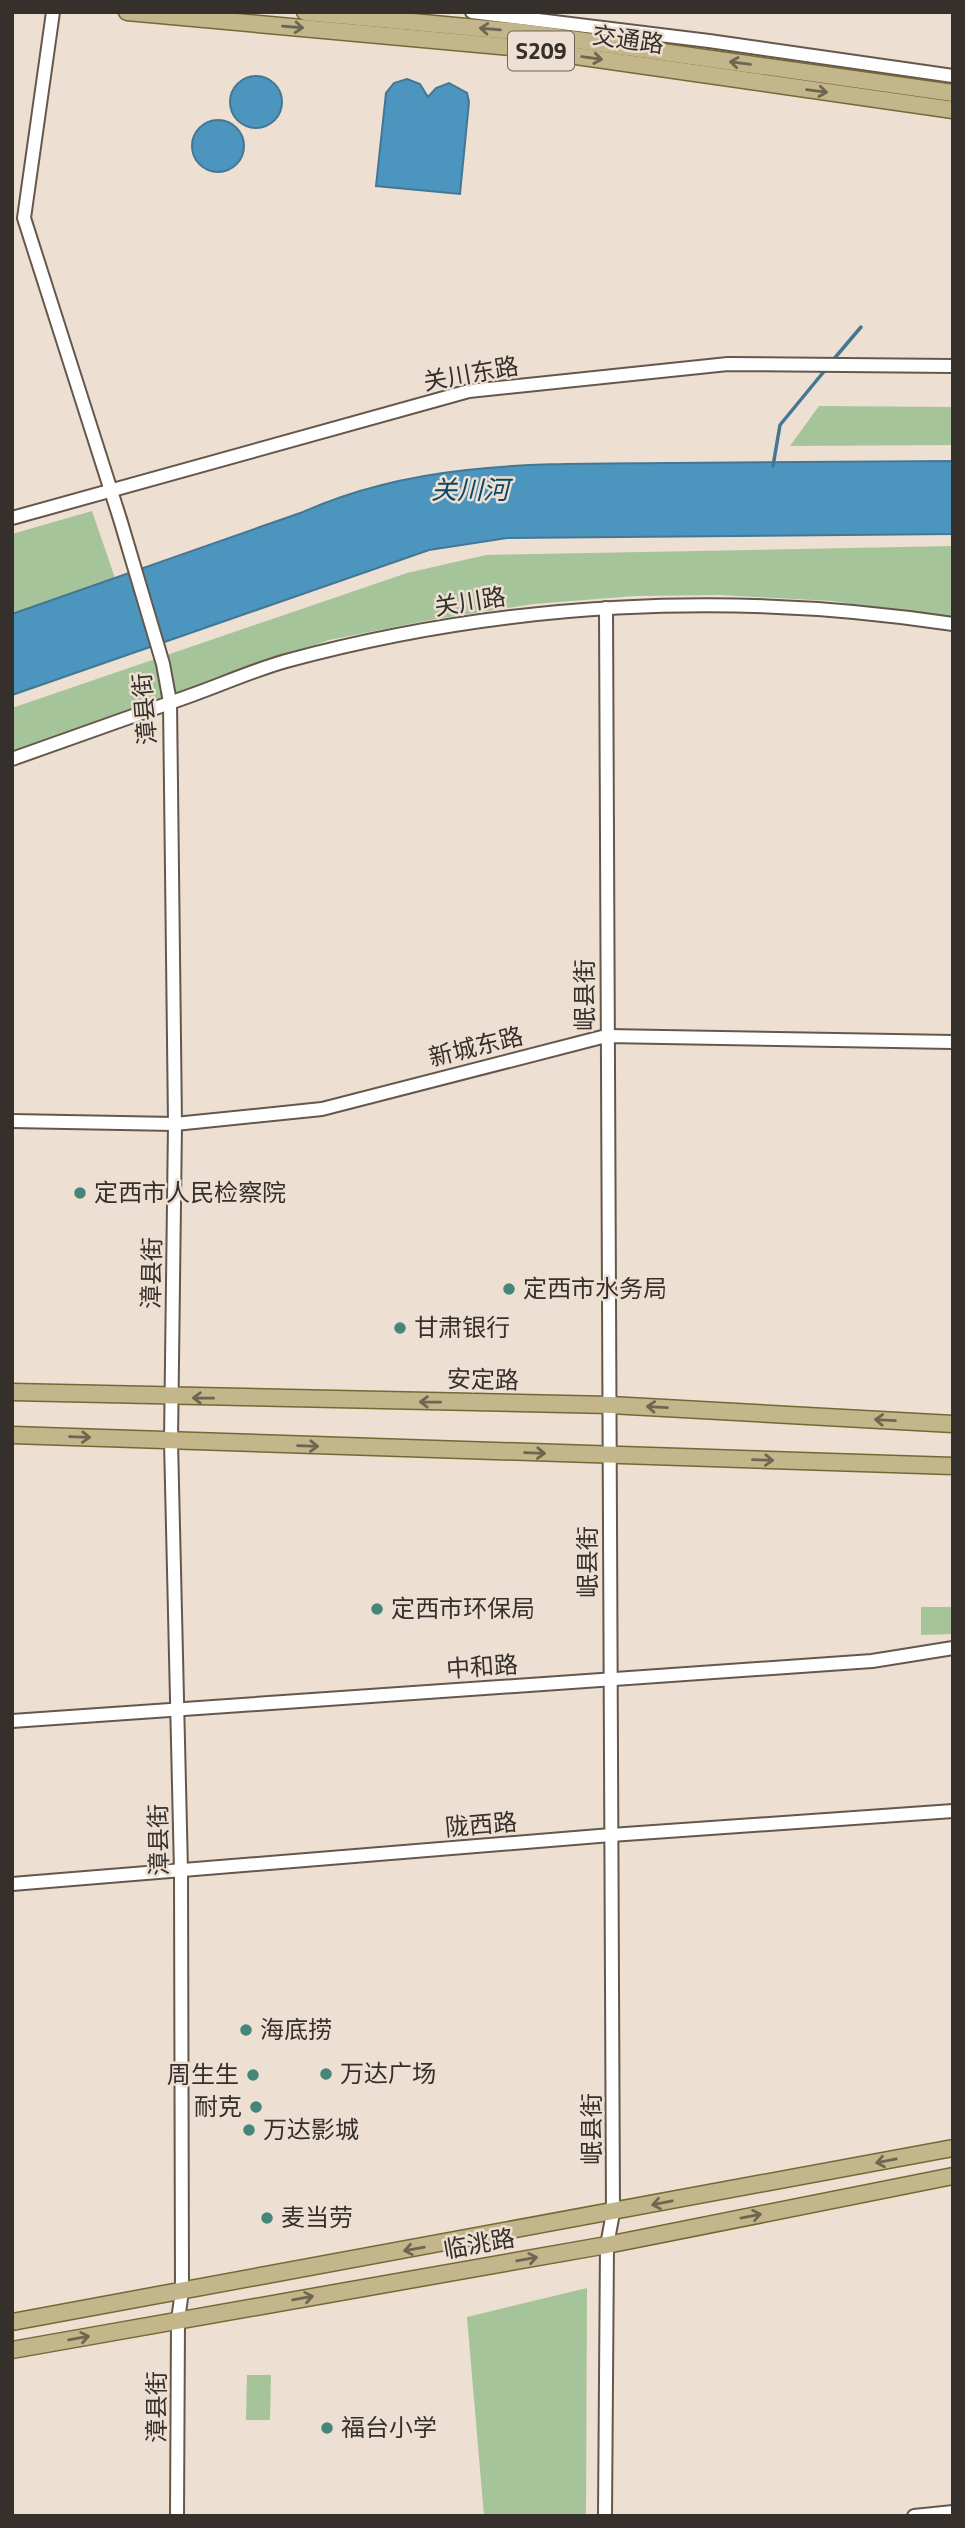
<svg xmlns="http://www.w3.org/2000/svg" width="965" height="2528" viewBox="0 0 965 2528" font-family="'Titillium Web','Noto Sans SC',sans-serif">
	<rect width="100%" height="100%" fill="#eddfd2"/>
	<!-- green -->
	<g fill="#a6c499">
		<polygon points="819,406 953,407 953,445 790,446"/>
		<polygon points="92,511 115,578 12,614 12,534"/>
		<polygon points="953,546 953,619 832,601 719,595 635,596 533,604 430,620 329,640 12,751 12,708 407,573 486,555"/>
		<polygon points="921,1607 953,1607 953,1634 921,1635"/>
		<polygon points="587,2288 586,2516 484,2516 467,2317"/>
		<polygon points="247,2375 271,2375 270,2420 246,2420"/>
	</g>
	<!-- water -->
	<g fill="#4b95bf" stroke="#447793" stroke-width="2">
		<circle cx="256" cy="102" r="26"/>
		<polygon points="407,79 420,84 428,97 436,88 449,83 467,93 469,102 460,194 376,186 386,93 394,83"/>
		<circle cx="218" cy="146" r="26"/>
		<path d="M953,461v73l-446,4 -78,12 -417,145v-81l291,-102c115,-52 240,-48 364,-49 95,-1 190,-1 286,-2z"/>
	</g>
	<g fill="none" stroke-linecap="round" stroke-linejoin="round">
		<!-- stream -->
		<g stroke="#447793" stroke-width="3.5">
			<polyline points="833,360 861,327"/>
			<polyline points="773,466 780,425 826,369"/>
		</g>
		<defs>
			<g id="minor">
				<polyline points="53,12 24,218 120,519 163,664 170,702 175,1124 171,1441 181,1871 182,2291 178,2320 177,2516"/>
				<polyline points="472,12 709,41 953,76"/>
				<polyline points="12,518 469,391 728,364 953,366"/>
				<path d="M12,759c60,-21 120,-43 180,-64 31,-11 62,-25 94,-34 218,-59 444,-71 667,-37"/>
				<polyline points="12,1121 175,1124 322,1109 606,1036 953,1042"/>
				<polyline points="12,1721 872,1661 953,1648"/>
				<polyline points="12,1884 611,1835 953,1811"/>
				<polyline points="605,2516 607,2245 613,2213 606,608"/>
				<polyline points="914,2516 953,2512"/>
			</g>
			<g id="major">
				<polyline points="127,12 520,48 953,110"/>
				<polyline points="305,12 521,32 953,93"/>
				<polyline points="12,1392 610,1405 953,1424"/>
				<polyline points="12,1435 953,1466"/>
				<polyline points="12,2322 953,2148"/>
				<polyline points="12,2350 607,2245 953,2176"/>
			</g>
		</defs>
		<!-- minor casing -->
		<use href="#minor" stroke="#64584d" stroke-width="16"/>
		<!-- major casing -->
		<use href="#major" stroke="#766736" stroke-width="19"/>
		<!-- minor -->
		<use href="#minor" stroke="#fff" stroke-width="12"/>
		<!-- major -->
		<use href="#major" stroke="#c2b68a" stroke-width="16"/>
	</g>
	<!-- one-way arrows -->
	<defs><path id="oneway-shaft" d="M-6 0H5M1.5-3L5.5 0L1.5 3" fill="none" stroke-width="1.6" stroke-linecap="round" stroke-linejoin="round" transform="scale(1.75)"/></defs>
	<g stroke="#6d6651">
		<use href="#oneway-shaft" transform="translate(293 27) rotate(5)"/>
		<use href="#oneway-shaft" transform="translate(490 29) rotate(-175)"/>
		<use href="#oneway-shaft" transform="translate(592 58) rotate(8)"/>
		<use href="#oneway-shaft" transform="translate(740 63) rotate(-172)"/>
		<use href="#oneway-shaft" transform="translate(817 91) rotate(8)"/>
		<use href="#oneway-shaft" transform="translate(203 1398) rotate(-179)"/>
		<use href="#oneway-shaft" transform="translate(430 1402) rotate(-179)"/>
		<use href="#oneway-shaft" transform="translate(657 1407) rotate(-177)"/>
		<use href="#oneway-shaft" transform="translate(885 1420) rotate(-177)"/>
		<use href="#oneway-shaft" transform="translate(80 1437) rotate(2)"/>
		<use href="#oneway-shaft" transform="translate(308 1446) rotate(2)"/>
		<use href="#oneway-shaft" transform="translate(535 1453) rotate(2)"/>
		<use href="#oneway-shaft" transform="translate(763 1460) rotate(2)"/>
		<use href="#oneway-shaft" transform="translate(886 2161) rotate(169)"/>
		<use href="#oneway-shaft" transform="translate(662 2203) rotate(169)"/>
		<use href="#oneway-shaft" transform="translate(751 2216) rotate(-11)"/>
		<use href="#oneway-shaft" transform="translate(414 2249) rotate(170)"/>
		<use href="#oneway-shaft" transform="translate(527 2259) rotate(-10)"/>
		<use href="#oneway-shaft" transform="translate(303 2298) rotate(-10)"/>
		<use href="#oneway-shaft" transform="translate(79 2338) rotate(-10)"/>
	</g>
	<!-- markers -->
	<g fill="#448678" stroke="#eddfd2" stroke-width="2.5">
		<circle cx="80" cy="1193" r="7"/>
		<circle cx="509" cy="1289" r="7"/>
		<circle cx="400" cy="1328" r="7"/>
		<circle cx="377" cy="1609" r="7"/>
		<circle cx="246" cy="2030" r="7"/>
		<circle cx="326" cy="2074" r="7"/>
		<circle cx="253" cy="2075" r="7"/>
		<circle cx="256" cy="2107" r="7"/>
		<circle cx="249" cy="2130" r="7"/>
		<circle cx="267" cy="2218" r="7"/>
		<circle cx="327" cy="2428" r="7"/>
	</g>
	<g text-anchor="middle" stroke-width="5" stroke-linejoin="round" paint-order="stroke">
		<!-- shield labels -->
		<rect fill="#eddfd2" stroke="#6c645d" stroke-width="2" x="508" y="31.5" width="66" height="39" rx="5"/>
		<g font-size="23" font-weight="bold" fill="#35302b">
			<text x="541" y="59">S209</text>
		</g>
		<!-- street labels -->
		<g font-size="24" fill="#35302b" stroke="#eddfd2">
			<text transform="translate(628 40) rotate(8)" y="8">交通路</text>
			<text transform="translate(471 374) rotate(-10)" y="8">关川东路</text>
			<text transform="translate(470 602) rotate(-9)" y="8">关川路</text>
			<text transform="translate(145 709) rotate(-95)" y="8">漳县街</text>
			<text transform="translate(585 995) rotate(-90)" y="8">岷县街</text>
			<text transform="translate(476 1047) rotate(-14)" y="8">新城东路</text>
			<text transform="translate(152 1273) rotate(-89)" y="8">漳县街</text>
			<text transform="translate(483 1380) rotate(1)" y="8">安定路</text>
			<text transform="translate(588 1562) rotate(-90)" y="8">岷县街</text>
			<text transform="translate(482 1667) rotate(-4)" y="8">中和路</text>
			<text transform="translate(481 1825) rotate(-5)" y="8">陇西路</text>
			<text transform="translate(159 1840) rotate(-91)" y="8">漳县街</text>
			<text transform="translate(592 2129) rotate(-90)" y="8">岷县街</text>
			<text transform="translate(479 2244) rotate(-10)" y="8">临洮路</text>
			<text transform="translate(157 2407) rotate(-90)" y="8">漳县街</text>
		</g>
		<!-- poi labels -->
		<g font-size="24" fill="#35302b" stroke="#eddfd2" text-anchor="start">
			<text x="94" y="1201">定西市人民检察院</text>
			<text x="523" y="1297">定西市水务局</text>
			<text x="414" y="1336">甘肃银行</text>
			<text x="391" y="1617">定西市环保局</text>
			<text x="260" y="2038">海底捞</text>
			<text x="340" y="2082">万达广场</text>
			<text x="239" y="2083" text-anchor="end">周生生</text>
			<text x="242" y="2115" text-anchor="end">耐克</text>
			<text x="263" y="2138">万达影城</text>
			<text x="281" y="2226">麦当劳</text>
			<text x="341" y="2436">福台小学</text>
		</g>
		<!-- water labels -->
		<g font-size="26" font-style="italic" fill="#0a4765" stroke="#eddfd2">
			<text x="470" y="499">关川河</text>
		</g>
	</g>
	<!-- border -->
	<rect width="965" height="2528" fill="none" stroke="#35302b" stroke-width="28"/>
</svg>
